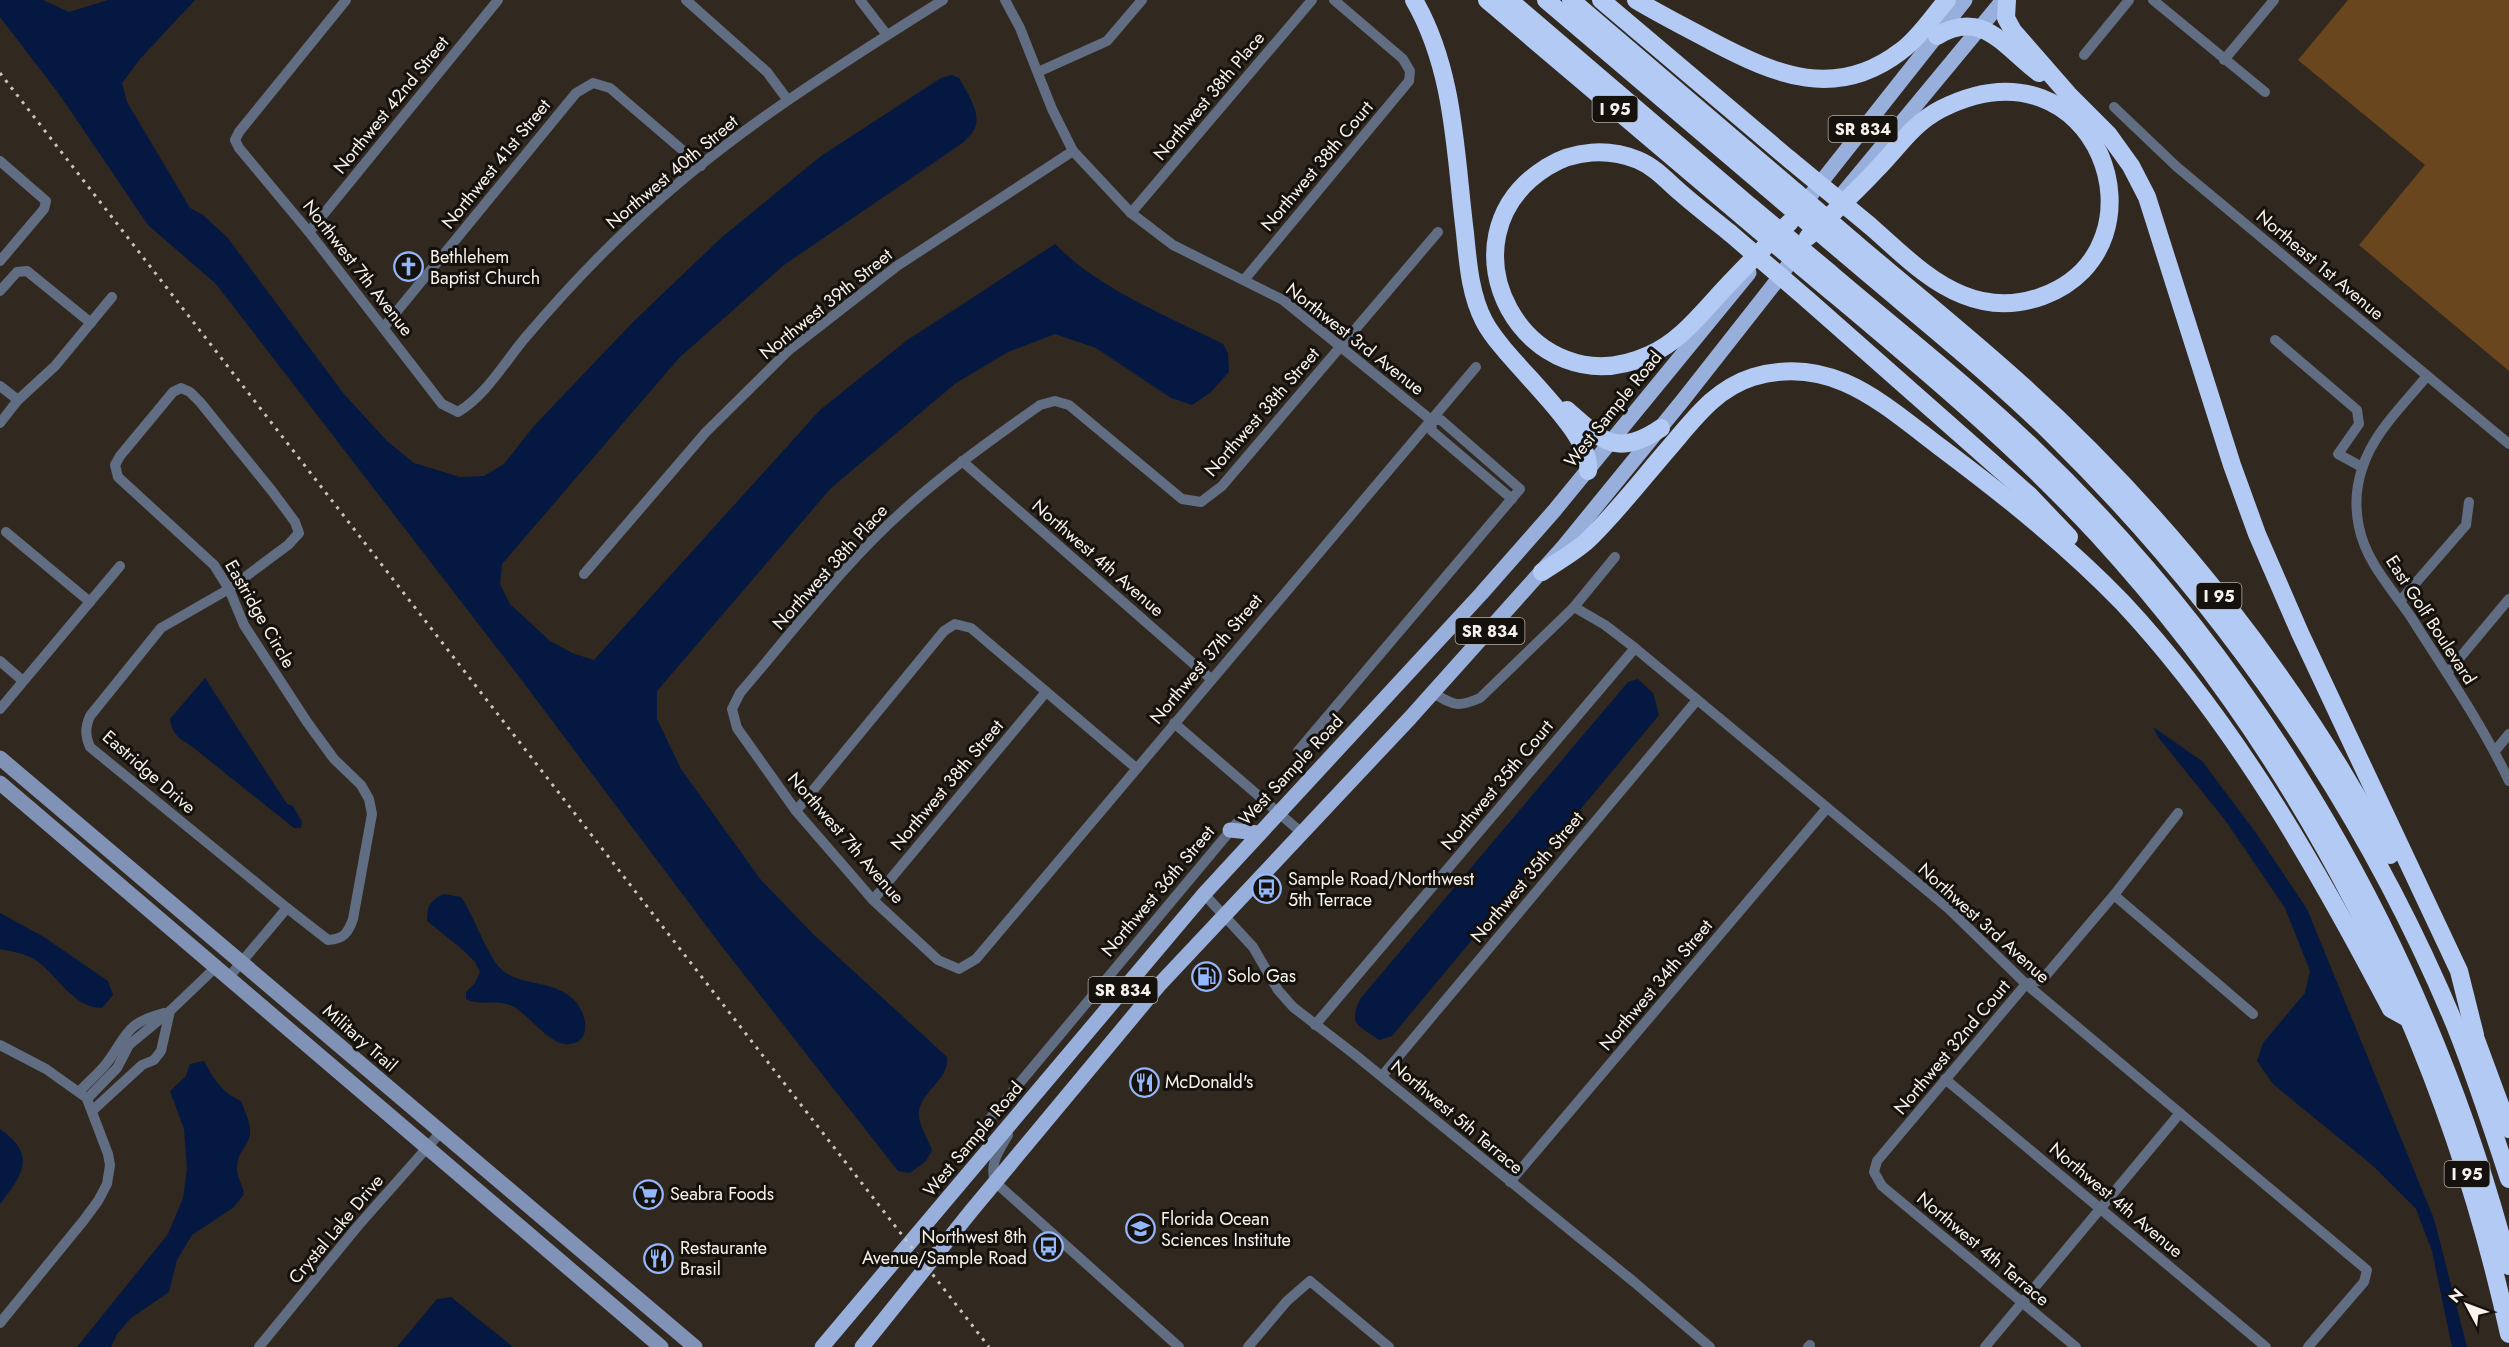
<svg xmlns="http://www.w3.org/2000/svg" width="2509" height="1347" viewBox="0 0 2509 1347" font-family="Jost,sans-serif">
	<rect width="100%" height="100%" fill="#31281f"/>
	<!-- green -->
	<polygon fill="#69461e" points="2348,0 2509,0 2509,371 2359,245 2425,165 2298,60"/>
	<!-- water -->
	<g fill="#051841">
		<path d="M0,0h43l26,12 39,-12h87l-55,59 -18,24 5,19 63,106 13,7 24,22 117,157 43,47 27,22 46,14 24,-1 20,-12 30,-38 100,-105 87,-83 100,-82 120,-78 11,-3 7,3c7,13 24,36 15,52 -2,4 -7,8 -10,12l-180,123 -105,93 -177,206 -2,20 10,20 40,37 22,12 22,7 226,-250 86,-69 149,-97c45,46 111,71 168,100l5,9 1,19 -18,20 -19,13 -21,-7 -75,-50 -41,-14 -47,18 -52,31 -125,105 -174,203v28l24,50 80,111 52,54 134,123c3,24 -31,36 -28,61 2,10 9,22 13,32l-6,11 -16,12 -12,-2 -178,-227 -203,-270 -301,-390 -68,-59 -89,-131 -59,-77z"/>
		<path d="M205,678l82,126 6,2 9,16 -1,6h-7l-104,-83c-11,-6 -19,-13 -20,-26z"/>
		<path d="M1638,679l15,14 6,22 -267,321 -13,4c-20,-15 -31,-14 -19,-41l268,-317z"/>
		<polygon points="2153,727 2202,761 2256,833 2307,909 2434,1219 2467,1347 2452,1347 2432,1251 2416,1209 2372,1165 2273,1084 2257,1061 2263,1043 2305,993 2310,971 2285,908 2225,820 2158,737"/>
		<path d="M444,894l17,3c13,19 26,58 40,72 18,18 54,10 74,32 11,12 18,40 -5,43 -19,3 -40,-28 -56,-37 -16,-9 -32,0 -48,-8v-7l9,-9 5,-11 -5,-10 -12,-12 -36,-29c0,-16 4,-21 17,-27z"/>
		<path d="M0,913l44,24 64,44 5,14 -11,13c-31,0 -45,-36 -70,-50 -9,-5 -22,-7 -32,-9z"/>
		<path d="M204,1061c10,19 18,31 37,40 4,11 12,26 8,37 -4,12 -11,13 -12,30 -1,8 6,17 7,26l-11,14 -41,27 -15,25 -8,32 -38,26 -14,16 -6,13h-34l91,-113 15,-36 4,-29 -3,-40 -14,-38 16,-15 4,-12z"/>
		<path d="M0,1129c37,26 23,45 0,75z"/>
		<polygon points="451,1297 513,1347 397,1347 437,1299"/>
	</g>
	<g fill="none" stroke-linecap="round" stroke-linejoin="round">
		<!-- street -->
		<g stroke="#616d82" stroke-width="10">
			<path d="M346,0l-107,132 -4,8 4,8 70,84 133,172 16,8c28,-17 46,-49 67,-74 34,-40 70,-79 109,-115 92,-88 201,-155 309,-223"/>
			<polyline points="686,0 767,72 787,99"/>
			<polyline points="860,0 887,35"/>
			<polyline points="1005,0 1020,28 1052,109 1073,151 1131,213 1173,245 1283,300 1431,420 1441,420 1520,489 1298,751"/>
			<polyline points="2153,0 2265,92"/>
			<polyline points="2084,55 2129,0"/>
			<polyline points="2224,60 2274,0"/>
			<polyline points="1038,72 1107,41 1142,0"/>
			<polyline points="2114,107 2177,167 2509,444"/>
			<polyline points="0,161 46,201 44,209 0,261"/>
			<polyline points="1131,213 1312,0"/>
			<polyline points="309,232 498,0"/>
			<path d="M1438,232l-216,254 -21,16 -19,-3 -113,-94 -14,-4 -15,4c-46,33 -92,65 -134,103 -62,55 -112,122 -166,185l-8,16 5,19 59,83 77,89 65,60 21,9 17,-10 500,-592"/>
			<polyline points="1244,280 1409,81 1410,71 1403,59 1334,0"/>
			<polyline points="0,291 17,272 27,271 91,323"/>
			<polyline points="384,327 576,93 593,83 610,88 701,166"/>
			<polyline points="2275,340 2357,410 2359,424 2338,454 2362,467"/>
			<path d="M2427,376c-23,28 -54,57 -65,93 -6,18 -7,39 -3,58 7,35 33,62 52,90 34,54 71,107 98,164"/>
			<polyline points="0,386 18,400"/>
			<polyline points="1431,420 1432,431 1512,499"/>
			<polyline points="0,423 18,400 55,366 112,297"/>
			<polyline points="962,461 1211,679"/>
			<polyline points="6,532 90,602"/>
			<polyline points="584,574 706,432 789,350 897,266 1073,151"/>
			<polyline points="2400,601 2466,525 2469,502"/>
			<polyline points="1574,607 1605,625 1635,648 1949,909 2026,984 2367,1270 2364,1282 2308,1347"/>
			<polyline points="0,661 23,681"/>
			<polyline points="2447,673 2509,599"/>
			<path d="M1433,693c21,12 24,15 47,5l94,-91 41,-50"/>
			<polyline points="0,709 120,566"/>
			<polyline points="1174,723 1302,833"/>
			<polyline points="2495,751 2509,734"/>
			<polyline points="796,811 944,631 955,624 971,628 1136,768"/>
			<polyline points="1204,894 1253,947 1278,990 1293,1007 1354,1054 1634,1282 1710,1347"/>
			<polyline points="2114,895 2253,1014"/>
			<polyline points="873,900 1046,692"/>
			<path d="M287,908l41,32c16,-1 20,-7 25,-21l19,-105 -3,-15 -8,-14 -27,-26 -27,-37 -63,-97 -15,-36 -15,-24 -96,-88 -3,-12 5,-9 53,-64 8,-4 9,4 10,10 72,89 23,31 4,11 -11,12 -59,44 -68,39 -71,88c-5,12 -5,19 0,31l197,161"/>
			<polyline points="229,977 287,908"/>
			<polyline points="1315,1025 1635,648"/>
			<polyline points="0,1045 46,1069 84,1096"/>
			<polyline points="1382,1076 1697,700"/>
			<polyline points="1945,1079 2266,1347"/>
			<path d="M79,1092c9,-10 19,-18 27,-28 22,-29 19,-41 58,-51"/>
			<polyline points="92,1111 142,1065 154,1060 161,1051 170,1011"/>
			<path d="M1008,1135c-9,16 -19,28 -13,47l184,165"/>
			<polyline points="962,1152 1241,818"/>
			<polyline points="1510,1182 1827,808"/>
			<polyline points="0,1323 84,1220 98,1201 107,1184 110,1165 108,1154 87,1099 117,1068 129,1045 170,1011 216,967"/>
			<polyline points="259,1347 357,1227 440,1133"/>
			<polyline points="1248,1347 1287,1301 1310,1281 1389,1347"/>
			<polyline points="1808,1347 1810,1345"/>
			<polyline points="1985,1347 2180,1113"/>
			<polyline points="2076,1347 1882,1186 1874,1172 1877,1161 2026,984 2042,980 2114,895 2178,813"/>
		</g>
		<!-- secondary -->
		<g stroke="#8092b5" stroke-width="15">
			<polyline points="0,758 695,1347"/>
			<polyline points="0,783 661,1347"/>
		</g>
		<!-- primary -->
		<g stroke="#98afdc" stroke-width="15">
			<polyline points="1839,198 2003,0"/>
			<polyline points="1799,210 1965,0"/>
			<polyline points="1230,830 1258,833"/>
			<polyline points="822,1347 1204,894 1481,594 1554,511 1749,273"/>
			<polyline points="862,1347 972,1210 1160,984 1410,718 1564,546 1683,400 1779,278 1799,250"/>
		</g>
		<!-- highway -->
		<g stroke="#b3caf5" stroke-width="18">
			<path d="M1414,0c41,71 41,154 51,233 3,30 5,61 19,88 21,41 109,109 104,150"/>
			<polyline points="1487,0 1743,217"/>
			<polyline points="1509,0 1751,207"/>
			<polyline points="1546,0 1766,187"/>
			<polyline points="1571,0 1797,193"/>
			<polyline points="1601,0 1789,159"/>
			<path d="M1636,0c25,15 51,28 77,42 63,33 123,59 188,9 18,-13 31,-34 46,-51"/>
			<polyline points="2007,0 2006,18 2013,31 2068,94 2108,134 2131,166 2147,197 2232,465 2257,534 2300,633 2459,971 2475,1035"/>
			<path d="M1937,36c46,-28 68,12 102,37"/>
			<path d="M1730,233c-16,-13 -33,-26 -49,-40 -14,-12 -26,-26 -43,-33 -30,-12 -64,-10 -91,7 -115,72 -20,244 102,188 27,-12 45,-33 65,-55 24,-27 50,-52 76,-78"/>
			<path d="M1808,237c22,-22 46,-43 68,-67 22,-22 36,-46 65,-61 156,-79 233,138 102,187 -27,10 -53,10 -80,-1 -36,-14 -65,-45 -94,-70"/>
			<path d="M1854,242c56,48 114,94 169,144 147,133 273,293 367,469"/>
			<path d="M1845,254c70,60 144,118 210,183 170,168 308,367 400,588 20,50 37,102 54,154"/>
			<path d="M1801,266c102,86 207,171 297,269 206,225 346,501 411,799"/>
			<path d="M1830,273c67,57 137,112 201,173 233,223 397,508 478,820"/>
			<polyline points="1808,300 2029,495 2069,537"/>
			<path d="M1567,410c35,31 50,48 94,18"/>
			<path d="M1542,572c15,-10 33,-20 46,-32 28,-27 55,-62 81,-92 25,-29 46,-59 84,-71 78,-23 129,26 187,70 64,48 127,98 183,156 111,119 193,263 268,406l18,10"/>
			<polyline points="2471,1026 2509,1129"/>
		</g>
		<!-- rail -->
		<polyline stroke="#cac4bd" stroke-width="3" stroke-dasharray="3 6" stroke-linecap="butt" points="0,73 989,1347"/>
		<!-- highway-bridge -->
		<g stroke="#b3caf5" stroke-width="18">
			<polyline points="1789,159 1869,225"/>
			<polyline points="1766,187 1845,254"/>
			<polyline points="1797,193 1854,242"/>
			<polyline points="1751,207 1830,273"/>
			<polyline points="1743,217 1801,266"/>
			<polyline points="1730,233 1808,300"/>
		</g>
	</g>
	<!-- icons -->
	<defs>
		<symbol id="church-ring" viewBox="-11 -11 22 22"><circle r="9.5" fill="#15110d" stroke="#93b7fd" stroke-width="1.5"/><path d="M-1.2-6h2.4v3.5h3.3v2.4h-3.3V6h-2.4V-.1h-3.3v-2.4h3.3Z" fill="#93b7fd"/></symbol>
		<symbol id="bus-ring" viewBox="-11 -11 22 22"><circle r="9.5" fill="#15110d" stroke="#93b7fd" stroke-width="1.5"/><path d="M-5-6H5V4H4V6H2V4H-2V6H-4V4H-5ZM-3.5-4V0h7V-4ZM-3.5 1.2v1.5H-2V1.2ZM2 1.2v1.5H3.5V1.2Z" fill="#93b7fd"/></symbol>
		<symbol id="fuel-ring" viewBox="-11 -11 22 22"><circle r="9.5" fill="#15110d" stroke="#93b7fd" stroke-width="1.5"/><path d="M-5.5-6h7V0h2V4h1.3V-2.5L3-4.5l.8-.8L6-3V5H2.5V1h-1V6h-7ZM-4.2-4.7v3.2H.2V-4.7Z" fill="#93b7fd"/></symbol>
		<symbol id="restaurant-ring" viewBox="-11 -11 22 22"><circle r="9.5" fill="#15110d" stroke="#93b7fd" stroke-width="1.5"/><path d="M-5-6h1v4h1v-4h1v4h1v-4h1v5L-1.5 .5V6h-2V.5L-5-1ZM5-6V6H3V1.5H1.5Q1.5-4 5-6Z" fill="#93b7fd"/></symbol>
		<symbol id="supermarket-ring" viewBox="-11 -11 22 22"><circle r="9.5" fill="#15110d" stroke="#93b7fd" stroke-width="1.5"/><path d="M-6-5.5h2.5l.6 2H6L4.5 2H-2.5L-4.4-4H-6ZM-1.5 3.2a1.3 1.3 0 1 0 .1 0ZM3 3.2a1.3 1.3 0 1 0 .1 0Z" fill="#93b7fd"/></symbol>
		<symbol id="school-ring" viewBox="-11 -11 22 22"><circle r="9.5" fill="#15110d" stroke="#93b7fd" stroke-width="1.5"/><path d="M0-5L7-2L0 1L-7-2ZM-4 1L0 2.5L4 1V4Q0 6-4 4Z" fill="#93b7fd"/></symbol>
	</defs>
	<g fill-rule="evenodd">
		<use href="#church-ring" x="392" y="250" width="33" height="33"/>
		<use href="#bus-ring" x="1250" y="872" width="33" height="33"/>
		<use href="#fuel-ring" x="1190" y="960" width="33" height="33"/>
		<use href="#restaurant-ring" x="1128" y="1066" width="33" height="33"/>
		<use href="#supermarket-ring" x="632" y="1178" width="33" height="33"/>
		<use href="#school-ring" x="1124" y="1212" width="33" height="33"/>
		<use href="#bus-ring" x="1032" y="1230" width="33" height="33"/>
		<use href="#restaurant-ring" x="642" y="1242" width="33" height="33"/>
	</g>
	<g text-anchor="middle" stroke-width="6" stroke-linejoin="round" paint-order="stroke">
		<!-- shield labels -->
		<g fill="#15110d" stroke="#b4aea9" stroke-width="1.5">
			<rect x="1592.5" y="96" width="45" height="26" rx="4.5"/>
			<rect x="1828.5" y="116" width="69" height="26" rx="4.5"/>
			<rect x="2196.5" y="583" width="45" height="26" rx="4.5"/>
			<rect x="1455.5" y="618" width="69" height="26" rx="4.5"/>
			<rect x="1088.5" y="977" width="69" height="26" rx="4.5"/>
			<rect x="2444.5" y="1161" width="45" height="26" rx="4.5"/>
		</g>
		<g font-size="16" font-weight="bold" fill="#f8f2ec">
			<text x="1615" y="115">I 95</text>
			<text x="1863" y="135">SR 834</text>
			<text x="2219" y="602">I 95</text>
			<text x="1490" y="637">SR 834</text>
			<text x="1123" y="996">SR 834</text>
			<text x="2467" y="1180">I 95</text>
		</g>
		<!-- street labels -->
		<g font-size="18" fill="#f8f2ec" stroke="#15110d">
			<text transform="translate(1209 96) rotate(-50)" y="6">Northwest 38th Place</text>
			<text transform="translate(391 105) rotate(-51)" y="6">Northwest 42nd Street</text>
			<text transform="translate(496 164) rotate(-51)" y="6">Northwest 41st Street</text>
			<text transform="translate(1317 166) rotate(-50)" y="6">Northwest 38th Court</text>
			<text transform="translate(672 172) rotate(-40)" y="6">Northwest 40th Street</text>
			<text transform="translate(2320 265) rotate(40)" y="6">Northeast 1st Avenue</text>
			<text transform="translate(358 268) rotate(52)" y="6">Northwest 7th Avenue</text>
			<text transform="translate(826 304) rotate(-39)" y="6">Northwest 39th Street</text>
			<text transform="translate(1355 339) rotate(38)" y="6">Northwest 3rd Avenue</text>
			<text transform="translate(1613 409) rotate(-51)" y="6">West Sample Road</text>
			<text transform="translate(1262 412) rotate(-49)" y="6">Northwest 38th Street</text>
			<text transform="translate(1098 558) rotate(41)" y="6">Northwest 4th Avenue</text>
			<text transform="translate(830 567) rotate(-48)" y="6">Northwest 38th Place</text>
			<text transform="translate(260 614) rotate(60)" y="6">Eastridge Circle</text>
			<text transform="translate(2431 620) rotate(57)" y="6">East Golf Boulevard</text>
			<text transform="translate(1206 659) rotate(-50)" y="6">Northwest 37th Street</text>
			<text transform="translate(1291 770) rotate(-47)" y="6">West Sample Road</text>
			<text transform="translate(149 772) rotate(41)" y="6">Eastridge Drive</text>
			<text transform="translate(947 785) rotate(-50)" y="6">Northwest 38th Street</text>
			<text transform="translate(1497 785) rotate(-50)" y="6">Northwest 35th Court</text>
			<text transform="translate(846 838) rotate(49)" y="6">Northwest 7th Avenue</text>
			<text transform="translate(1527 877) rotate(-50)" y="6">Northwest 35th Street</text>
			<text transform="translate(1158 891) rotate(-50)" y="6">Northwest 36th Street</text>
			<text transform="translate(1984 923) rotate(42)" y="6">Northwest 3rd Avenue</text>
			<text transform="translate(1656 985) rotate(-50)" y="6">Northwest 34th Street</text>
			<text transform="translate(360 1038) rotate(41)" y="6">Military Trail</text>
			<text transform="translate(1952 1047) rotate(-50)" y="6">Northwest 32nd Court</text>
			<text transform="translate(1457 1117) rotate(40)" y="6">Northwest 5th Terrace</text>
			<text transform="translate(973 1139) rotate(-50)" y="6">West Sample Road</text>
			<text transform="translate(2116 1200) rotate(40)" y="6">Northwest 4th Avenue</text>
			<text transform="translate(336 1229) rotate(-50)" y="6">Crystal Lake Drive</text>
			<text transform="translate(1983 1249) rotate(40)" y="6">Northwest 4th Terrace</text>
		</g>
		<!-- poi labels -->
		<g font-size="18" fill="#f8f2ec" stroke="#15110d" text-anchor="start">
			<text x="430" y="263">Bethlehem<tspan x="430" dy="21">Baptist Church</tspan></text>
			<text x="1288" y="885">Sample Road/Northwest<tspan x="1288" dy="21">5th Terrace</tspan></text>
			<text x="1227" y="982">Solo Gas</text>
			<text x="1165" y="1088">McDonald's</text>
			<text x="670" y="1200">Seabra Foods</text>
			<text x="1161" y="1225">Florida Ocean<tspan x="1161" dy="21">Sciences Institute</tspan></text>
			<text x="1027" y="1243" text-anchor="end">Northwest 8th<tspan x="1027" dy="21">Avenue/Sample Road</tspan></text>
			<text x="680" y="1254">Restaurante<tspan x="680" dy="21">Brasil</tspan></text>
		</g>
	</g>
	<!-- north arrow -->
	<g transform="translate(2467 1305) rotate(311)" stroke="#15110d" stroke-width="4.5" paint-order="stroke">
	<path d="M0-4.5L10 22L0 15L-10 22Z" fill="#f8f2ec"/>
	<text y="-9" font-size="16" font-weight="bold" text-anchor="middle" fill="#f8f2ec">N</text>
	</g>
</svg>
